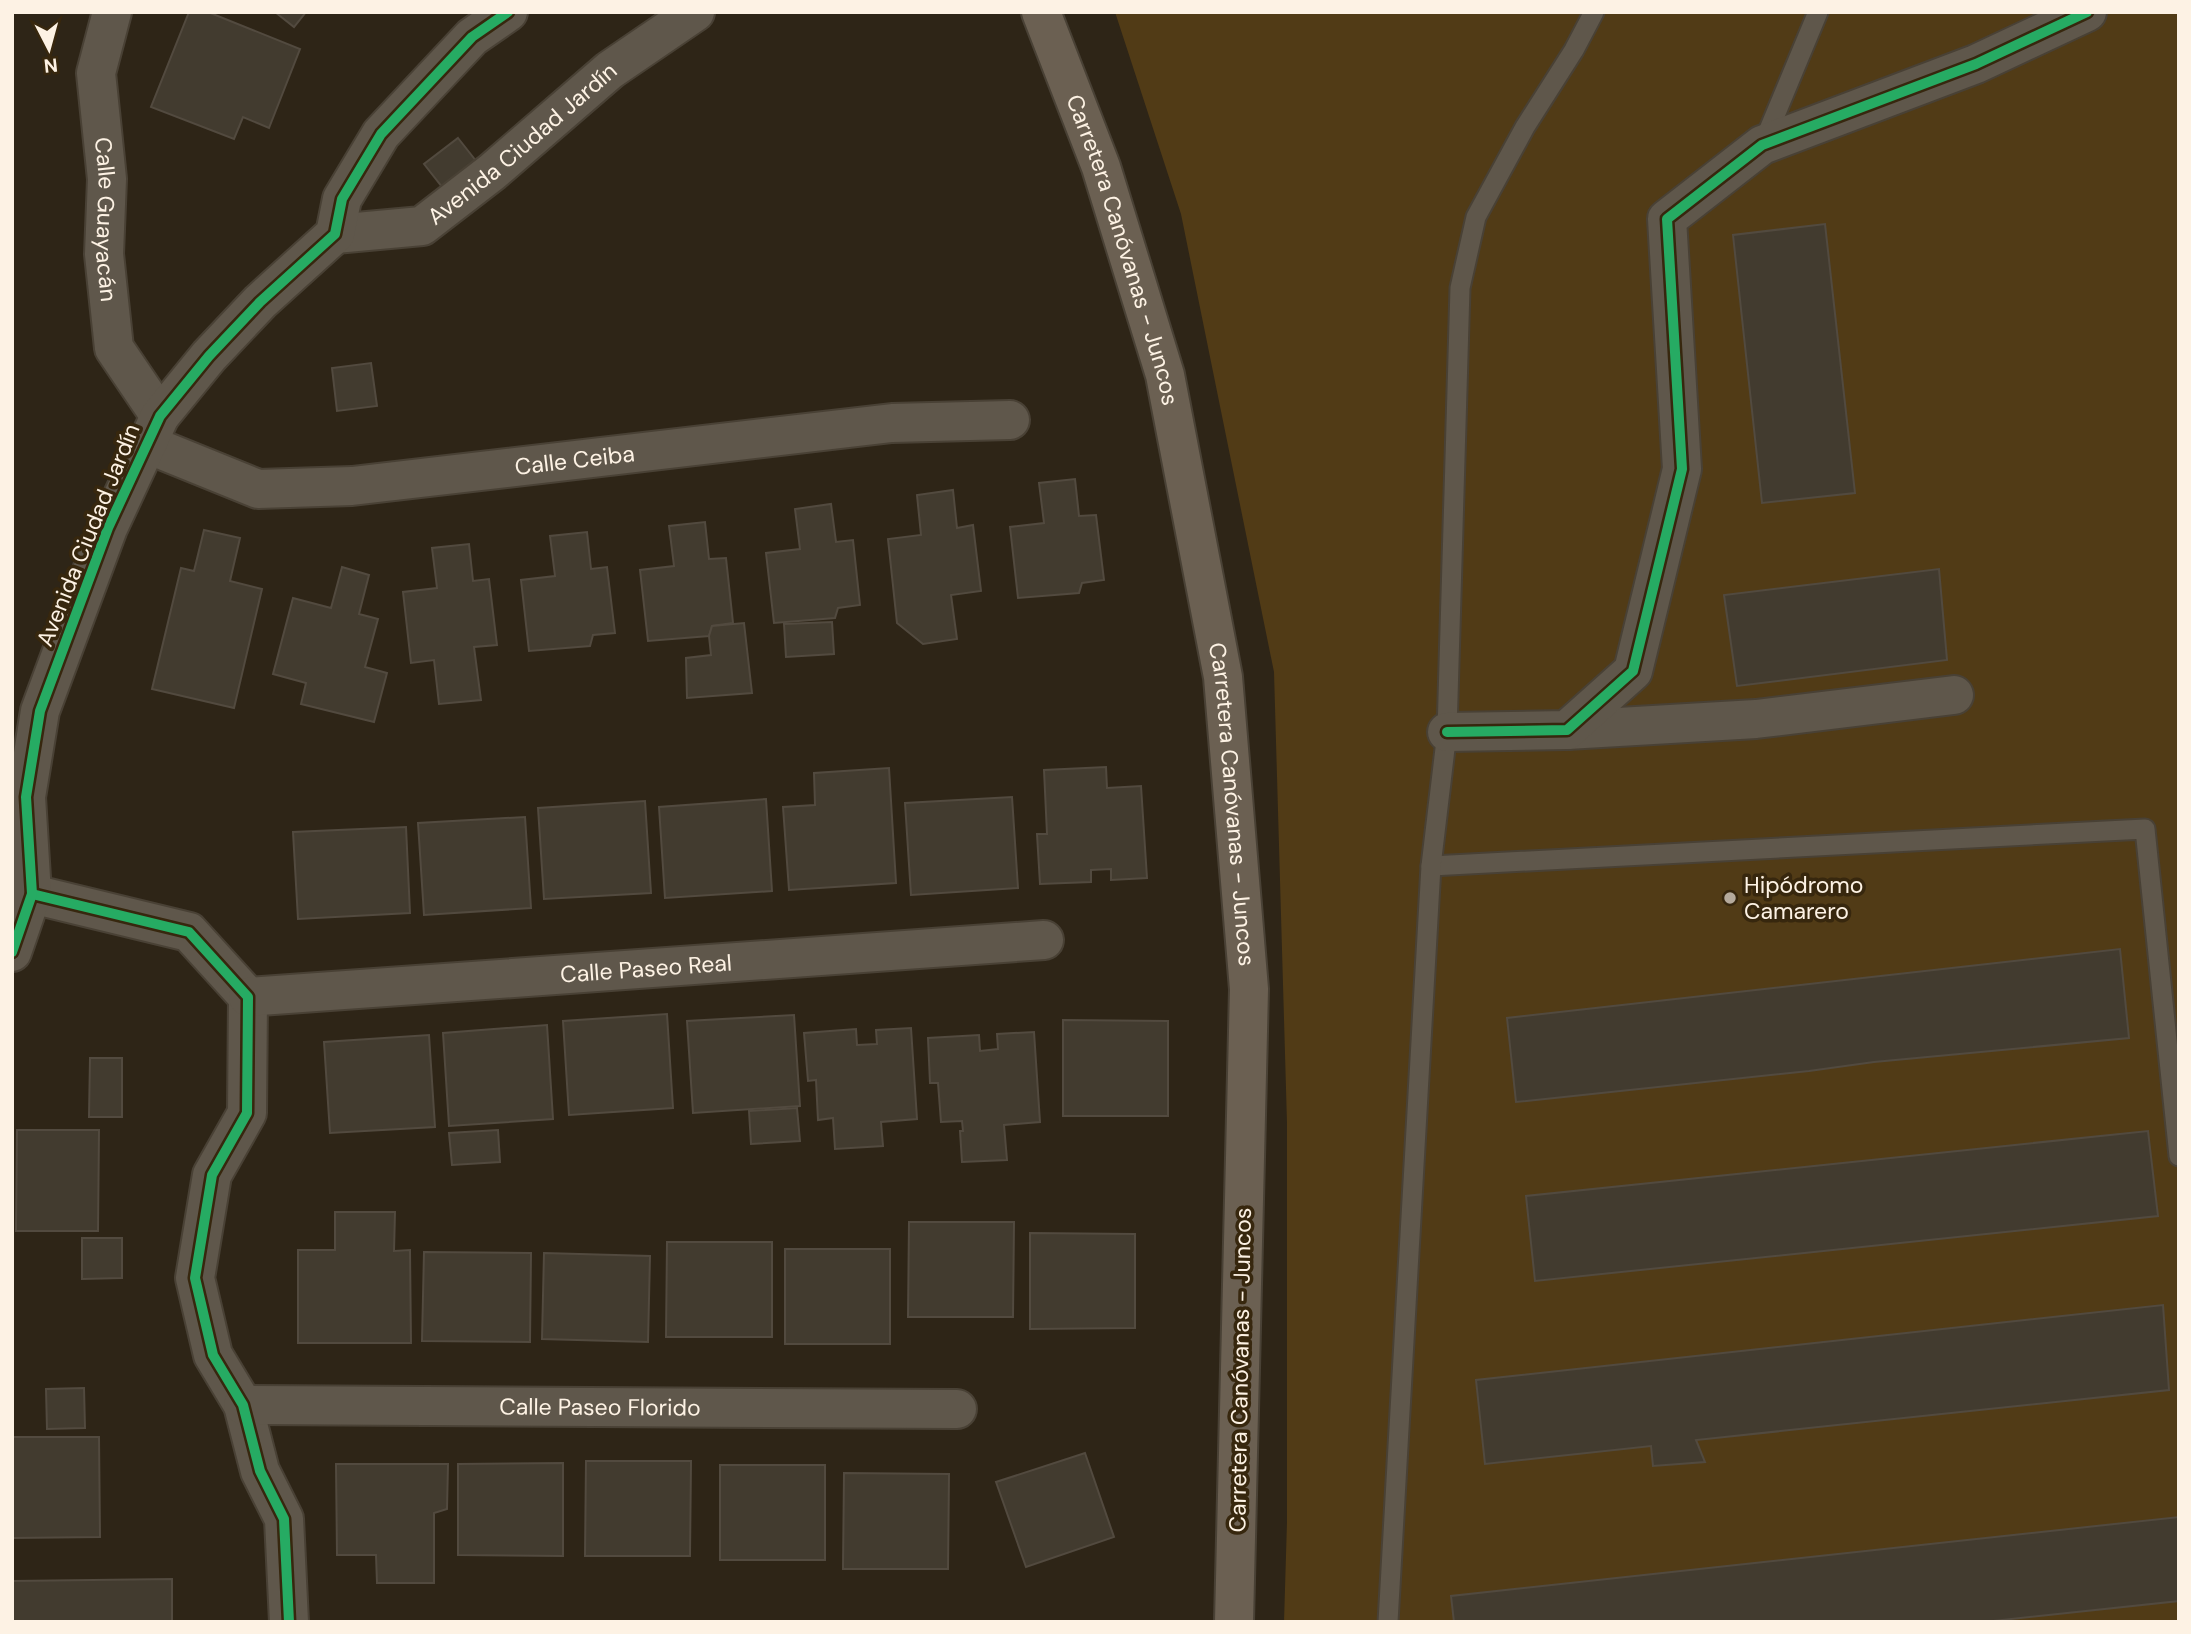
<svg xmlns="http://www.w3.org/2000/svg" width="2191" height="1634" viewBox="0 0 2191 1634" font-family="'DM Sans',sans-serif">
	<rect width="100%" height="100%" fill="#2e2517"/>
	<!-- park -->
	<polygon fill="#513b16" points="1115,12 2179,12 2179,1622 1284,1622 1287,1522 1287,1123 1274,672 1181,214"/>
	<!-- building -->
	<g fill="#423b2f" stroke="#524a3f" stroke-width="2">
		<polygon points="189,12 208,12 300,49 269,128 243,117 234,139 151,107"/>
		<polygon points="275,12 306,12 294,27"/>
		<polygon points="458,138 484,171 450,197 424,164"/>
		<polygon points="1825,224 1855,493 1762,503 1733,235"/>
		<polygon points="371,363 377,406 337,411 332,368"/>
		<polygon points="1075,479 1079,516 1096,515 1104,580 1082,583 1079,593 1018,598 1010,527 1044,523 1039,483"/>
		<polygon points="953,490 957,528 973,525 981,591 951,595 957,639 923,644 897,623 888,539 921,535 917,495"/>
		<polygon points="831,504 836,542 853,540 860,605 838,608 835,618 774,623 766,553 800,549 795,509"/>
		<polygon points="705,522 709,559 726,558 733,623 712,626 709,636 648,641 640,570 674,566 669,526"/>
		<polygon points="204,530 240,538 230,581 262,589 234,708 152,689 181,568 194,571"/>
		<polygon points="587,532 591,569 607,567 615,633 593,635 590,646 529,651 521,580 555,576 550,536"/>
		<polygon points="469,544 473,581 489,579 497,645 474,647 481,700 439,704 434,660 411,663 403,592 437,588 432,548"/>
		<polygon points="342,567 369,575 359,614 378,619 365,667 387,673 374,722 301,704 306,683 273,674 293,598 331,608"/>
		<polygon points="1939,569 1947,660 1737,686 1724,595"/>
		<polygon points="832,622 834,654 786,657 784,624"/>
		<polygon points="744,623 752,693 687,698 686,658 711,655 709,636 712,626"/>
		<polygon points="1106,767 1107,788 1141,786 1147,878 1111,880 1111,869 1091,870 1091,882 1040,884 1037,834 1047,834 1044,770"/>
		<polygon points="889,768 896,883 789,890 783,807 815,805 814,773"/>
		<polygon points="1012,797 1018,888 911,895 905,803"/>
		<polygon points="766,799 772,891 665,898 659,807"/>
		<polygon points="645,801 651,893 544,899 538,808"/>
		<polygon points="525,817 531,908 424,915 418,823"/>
		<polygon points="406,827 410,913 298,919 293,832"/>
		<polygon points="2120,949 2129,1038 1874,1062 1809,1071 1516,1102 1507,1018"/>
		<polygon points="667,1014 673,1108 569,1115 563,1021"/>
		<polygon points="794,1015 800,1106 693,1113 687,1021"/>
		<polygon points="1063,1020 1168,1021 1168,1116 1063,1116"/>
		<polygon points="547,1025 553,1119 449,1126 443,1033"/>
		<polygon points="911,1028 917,1119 881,1122 883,1146 835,1149 833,1118 818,1120 816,1080 808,1081 804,1033 856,1029 857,1045 877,1044 876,1030"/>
		<polygon points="1034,1032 1040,1122 1004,1125 1007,1160 962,1162 960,1131 963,1131 962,1121 941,1122 938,1083 930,1083 928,1038 979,1035 980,1051 998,1049 997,1034"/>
		<polygon points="429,1035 435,1127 330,1133 324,1042"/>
		<polygon points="90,1058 122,1058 122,1117 89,1117"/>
		<polygon points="797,1108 800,1141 751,1144 749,1111"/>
		<polygon points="17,1130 99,1130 98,1231 16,1231"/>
		<polygon points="498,1130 500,1162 452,1165 449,1133"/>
		<polygon points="2148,1131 2158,1216 1535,1281 1526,1196"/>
		<polygon points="335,1212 395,1212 394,1251 410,1250 411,1343 298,1343 298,1250 335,1250"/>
		<polygon points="909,1222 1014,1222 1013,1317 908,1317"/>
		<polygon points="1030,1233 1135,1234 1135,1328 1030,1329"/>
		<polygon points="82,1238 122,1238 122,1278 82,1279"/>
		<polygon points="667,1242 772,1242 772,1337 666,1337"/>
		<rect x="785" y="1249" width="105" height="95"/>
		<polygon points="424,1252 531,1253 530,1342 422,1341"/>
		<polygon points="544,1253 650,1256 648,1342 542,1339"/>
		<polygon points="2163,1305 2169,1390 1696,1440 1705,1462 1653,1466 1651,1446 1485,1464 1476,1380"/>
		<polygon points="84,1388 85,1428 47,1429 46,1389"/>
		<polygon points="12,1437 99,1437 100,1537 12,1538"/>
		<polygon points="1085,1453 1114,1537 1026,1567 996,1482"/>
		<polygon points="586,1461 691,1461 690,1556 585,1556"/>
		<polygon points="563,1463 563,1556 458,1555 458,1464"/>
		<polygon points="336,1464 448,1464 447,1509 434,1513 434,1583 377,1583 376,1555 337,1555"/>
		<rect x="720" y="1465" width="105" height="95"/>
		<polygon points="844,1473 949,1474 948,1569 843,1569"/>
		<polygon points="2179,1517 2179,1601 1984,1622 1454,1622 1451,1596"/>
		<polygon points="172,1579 172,1622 12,1622 12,1581"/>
	</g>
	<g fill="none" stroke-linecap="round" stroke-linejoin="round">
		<defs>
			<g id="lane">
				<polyline points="1763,144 1818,12"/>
				<polyline points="1431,866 2145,829 2179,1156"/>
				<polyline points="1388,1622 1431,866 1447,732 1460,288 1476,217 1525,127 1574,50 1594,12"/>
			</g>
			<g id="street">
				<path id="s1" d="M112,12l-16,61 11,106 -3,75 10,94 46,68"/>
				<path id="s2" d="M335,234l87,-8 70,-54 118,-102 85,-58"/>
				<path id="s3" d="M147,444l111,45 94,-3 540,-63 118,-3"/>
				<polyline points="1567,730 1756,719 1954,695"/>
				<polyline points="1447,732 1567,730 1633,671 1682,469 1667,219 1762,145 1976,64 2087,12"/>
				<polyline points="32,894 189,932 248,997 247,1113 212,1175 195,1278 213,1355 243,1405 260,1471 284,1519 289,1622"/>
				<polyline points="12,952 32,894 26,797 40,711 108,528 160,416 209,356 260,302 335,234 342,199 381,134 472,37 508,12"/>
				<path id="s4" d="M248,997l796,-57"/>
				<path id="s5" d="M243,1405l714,4"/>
			</g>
			<g id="secondary">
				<path id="s6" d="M1041,12l60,155 64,208 58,302 26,312 -15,633"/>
			</g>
		</defs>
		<!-- lane casing -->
		<use href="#lane" stroke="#494135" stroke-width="23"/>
		<!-- street casing -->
		<use href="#street" stroke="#494135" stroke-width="42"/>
		<!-- secondary casing -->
		<use href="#secondary" stroke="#494135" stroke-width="42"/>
		<!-- lane -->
		<use href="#lane" stroke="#5f574b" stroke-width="19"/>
		<!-- street -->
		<use href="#street" stroke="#5f574b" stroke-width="38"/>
		<!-- secondary -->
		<use href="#secondary" stroke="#6b6052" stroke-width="38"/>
		<defs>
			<g id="cycleway">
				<polyline points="1447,732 1567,730 1633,671 1682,469 1667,219 1762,145 1976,64 2087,12"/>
				<polyline points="32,894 189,932 248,997 247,1113 212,1175 195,1278 213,1355 243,1405 260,1471 284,1519 289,1622"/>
				<polyline points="12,952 32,894 26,797 40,711 108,528 160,416 209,356 260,302 335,234 342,199 381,134 472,37 508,12"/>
			</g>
		</defs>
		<!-- cycleway casing -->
		<use href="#cycleway" stroke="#37270e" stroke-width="15"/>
		<!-- cycleway -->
		<use href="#cycleway" stroke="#26ab63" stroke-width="10"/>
	</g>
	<!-- markers -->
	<circle fill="#b5aa9c" stroke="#37270e" stroke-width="2.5" cx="1730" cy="898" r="7"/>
	<g text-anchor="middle" stroke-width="7" stroke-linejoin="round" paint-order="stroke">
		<!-- street labels -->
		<g font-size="23" fill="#fdf2e4" stroke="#37270e">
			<text dy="8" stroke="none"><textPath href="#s2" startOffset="217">Avenida Ciudad Jardín</textPath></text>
			<text dy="8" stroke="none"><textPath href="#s1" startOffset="210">Calle Guayacán</textPath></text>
			<text dy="8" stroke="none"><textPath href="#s6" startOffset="252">Carretera Canóvanas - Juncos</textPath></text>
			<text dy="8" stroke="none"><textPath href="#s3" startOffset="438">Calle Ceiba</textPath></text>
			<text transform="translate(88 535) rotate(-68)" y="8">Avenida Ciudad Jardín</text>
			<text dy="8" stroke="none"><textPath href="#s6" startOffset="819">Carretera Canóvanas - Juncos</textPath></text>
			<text dy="8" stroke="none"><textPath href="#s4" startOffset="399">Calle Paseo Real</textPath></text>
			<text transform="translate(1240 1370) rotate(-89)" y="8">Carretera Canóvanas - Juncos</text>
			<text dy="8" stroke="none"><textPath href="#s5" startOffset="357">Calle Paseo Florido</textPath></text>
		</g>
		<!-- poi labels -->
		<g font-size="23" fill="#fdf2e4" stroke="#37270e" text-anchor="start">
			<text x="1744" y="893">Hipódromo<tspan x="1744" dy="26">Camarero</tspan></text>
		</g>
	</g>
	<!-- border -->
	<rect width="2191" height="1634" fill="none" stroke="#fdf2e4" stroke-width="28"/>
	<!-- north arrow -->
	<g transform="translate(49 49) rotate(174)" stroke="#37270e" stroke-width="5" paint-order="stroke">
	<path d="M0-5L12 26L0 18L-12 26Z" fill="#fdf2e4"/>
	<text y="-10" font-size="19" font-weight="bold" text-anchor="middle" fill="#fdf2e4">N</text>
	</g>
</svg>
